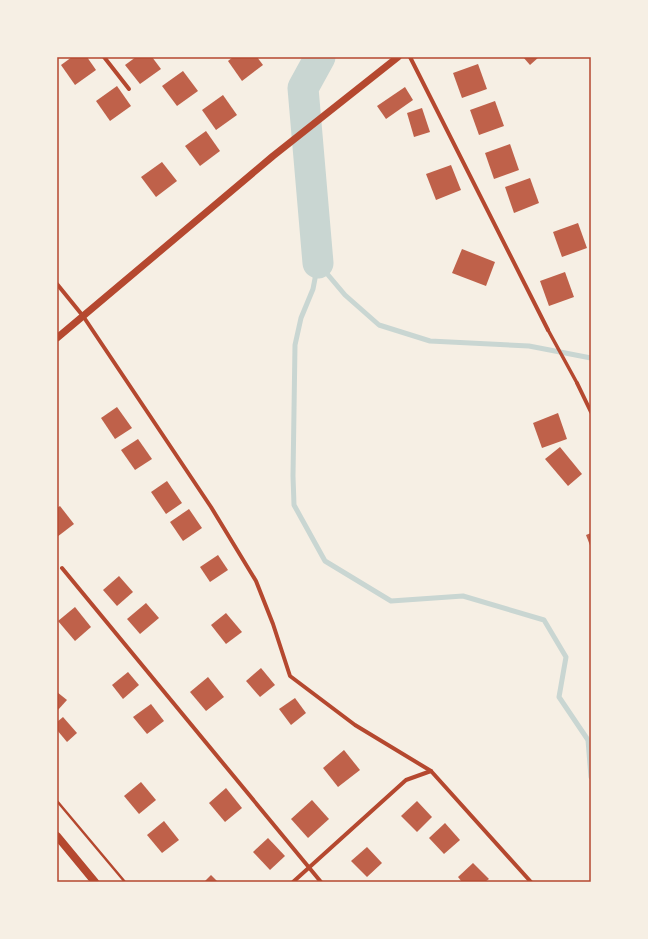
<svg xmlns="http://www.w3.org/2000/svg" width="648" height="939" font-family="Mulish,sans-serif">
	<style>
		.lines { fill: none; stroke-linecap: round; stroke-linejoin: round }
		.stream { stroke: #c9d6d2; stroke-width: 5 }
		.river { stroke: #c9d6d2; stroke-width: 31 }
		.building { fill: #bf614a }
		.path { stroke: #b5482f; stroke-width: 2.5 }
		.pedestrian { stroke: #b5482f; stroke-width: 3.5 }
		.minor { stroke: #b5482f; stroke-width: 4 }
		.tertiary { stroke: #b5482f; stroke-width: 7 }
		.secondary { stroke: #b5482f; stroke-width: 8 }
		.neatline { fill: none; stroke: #b5482f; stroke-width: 1.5 }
	</style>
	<rect width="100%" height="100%" fill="#f6efe4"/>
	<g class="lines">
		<!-- stream -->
		<g class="stream">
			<path d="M318,263l-5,26 -12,29 -6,27 -2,131 1,29 31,56 66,40 72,-5 81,24 22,37 -7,40 29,43 3,37"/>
			<path d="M318,263l27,32 34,30 51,16 99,5 62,12"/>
		</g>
		<!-- river -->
		<path class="river" d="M318,263l-15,-175 17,-31"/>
	</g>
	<!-- building -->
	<g class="building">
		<path d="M72,57h15l9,13 -21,15 -14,-20z"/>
		<path d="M136,57h16l9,12 -21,15 -15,-19z"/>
		<path d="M233,57h24l6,8 -21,16 -14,-20z"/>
		<path d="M523,57h16l-9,8z"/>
		<path d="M478,64l9,25 -25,9 -9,-25z"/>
		<path d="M183,71l15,20 -21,15 -15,-20z"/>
		<path d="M117,86l14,20 -21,15 -14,-20z"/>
		<path d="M405,87l8,13 -27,19 -9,-13z"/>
		<path d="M223,95l14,20 -21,15 -14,-20z"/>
		<path d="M495,101l9,25 -25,9 -9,-25z"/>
		<path d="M422,108l8,24 -16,5 -7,-24z"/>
		<path d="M206,131l14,20 -20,15 -15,-20z"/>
		<path d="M510,144l9,26 -25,9 -9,-26z"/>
		<path d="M162,162l15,19 -21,16 -15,-20z"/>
		<path d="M451,165l10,25 -25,10 -10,-26z"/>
		<path d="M530,178l9,25 -25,10 -9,-26z"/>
		<path d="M578,223l9,25 -25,9 -9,-25z"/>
		<path d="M462,249l33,13 -9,24 -34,-13z"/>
		<path d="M565,272l9,25 -25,9 -9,-25z"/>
		<path d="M117,407l15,21 -17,11 -14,-21z"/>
		<path d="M558,413l9,26 -25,9 -9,-25z"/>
		<path d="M138,439l14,20 -17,11 -14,-20z"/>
		<path d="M560,447l22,27 -14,12 -23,-27z"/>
		<path d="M167,481l15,22 -16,11 -15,-22z"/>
		<path d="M60,506l14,18 -17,13v-29z"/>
		<path d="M189,509l13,19 -19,13 -13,-19z"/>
		<path d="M591,533v15l-5,-13z"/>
		<path d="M218,555l10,15 -18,12 -10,-15z"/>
		<path d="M119,576l14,16 -16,14 -14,-16z"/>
		<path d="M146,603l13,15 -19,16 -13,-15z"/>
		<path d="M75,607l16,20 -16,14 -17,-20z"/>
		<path d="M226,613l16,19 -16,12 -15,-19z"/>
		<path d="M261,668l14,17 -15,12 -14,-16z"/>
		<path d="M128,672l11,13 -16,14 -11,-14z"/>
		<path d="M208,677l16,20 -18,14 -16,-19z"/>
		<path d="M57,692l10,8 -10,11z"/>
		<path d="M295,698l11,15 -15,12 -12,-16z"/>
		<path d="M151,704l13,17 -17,13 -14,-17z"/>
		<path d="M63,717l14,16 -10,9 -10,-12v-8z"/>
		<path d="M344,750l16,20 -22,17 -15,-19z"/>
		<path d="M141,782l15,18 -17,14 -15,-18z"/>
		<path d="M226,788l16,20 -17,14 -16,-19z"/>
		<path d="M312,800l17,19 -21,19 -17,-19z"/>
		<path d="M417,801l15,16 -15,15 -16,-16z"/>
		<path d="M164,821l15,19 -17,13 -15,-18z"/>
		<path d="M445,823l15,17 -16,14 -15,-16z"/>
		<path d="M268,838l17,18 -15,14 -17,-18z"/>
		<path d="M367,847l15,16 -15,14 -16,-16z"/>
		<path d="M473,863l16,16 -4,3h-23l-4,-5z"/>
		<path d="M211,875l7,7h-14z"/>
	</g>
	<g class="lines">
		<!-- path -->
		<path class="path" d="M57,801l68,81"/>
		<!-- pedestrian -->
		<path class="pedestrian" d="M548,330l29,53"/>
		<!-- minor -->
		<g class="minor">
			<path d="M104,57l25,32"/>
			<path d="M410,57l138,273"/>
			<path d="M57,284l26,32 128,191 45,74 17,43 17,52 65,49 76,46 100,111"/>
			<path d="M577,383l14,29"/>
			<path d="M62,568l259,314"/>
			<path d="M293,882l113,-102 25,-9"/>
		</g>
		<!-- tertiary -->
		<path class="tertiary" d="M57,338l216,-182 125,-99"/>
		<!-- secondary -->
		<path class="secondary" d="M57,836l38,46"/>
	</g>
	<!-- border -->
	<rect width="648" height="939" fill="none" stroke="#f6efe4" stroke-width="116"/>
	<rect x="58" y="58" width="532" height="823" class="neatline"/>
</svg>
